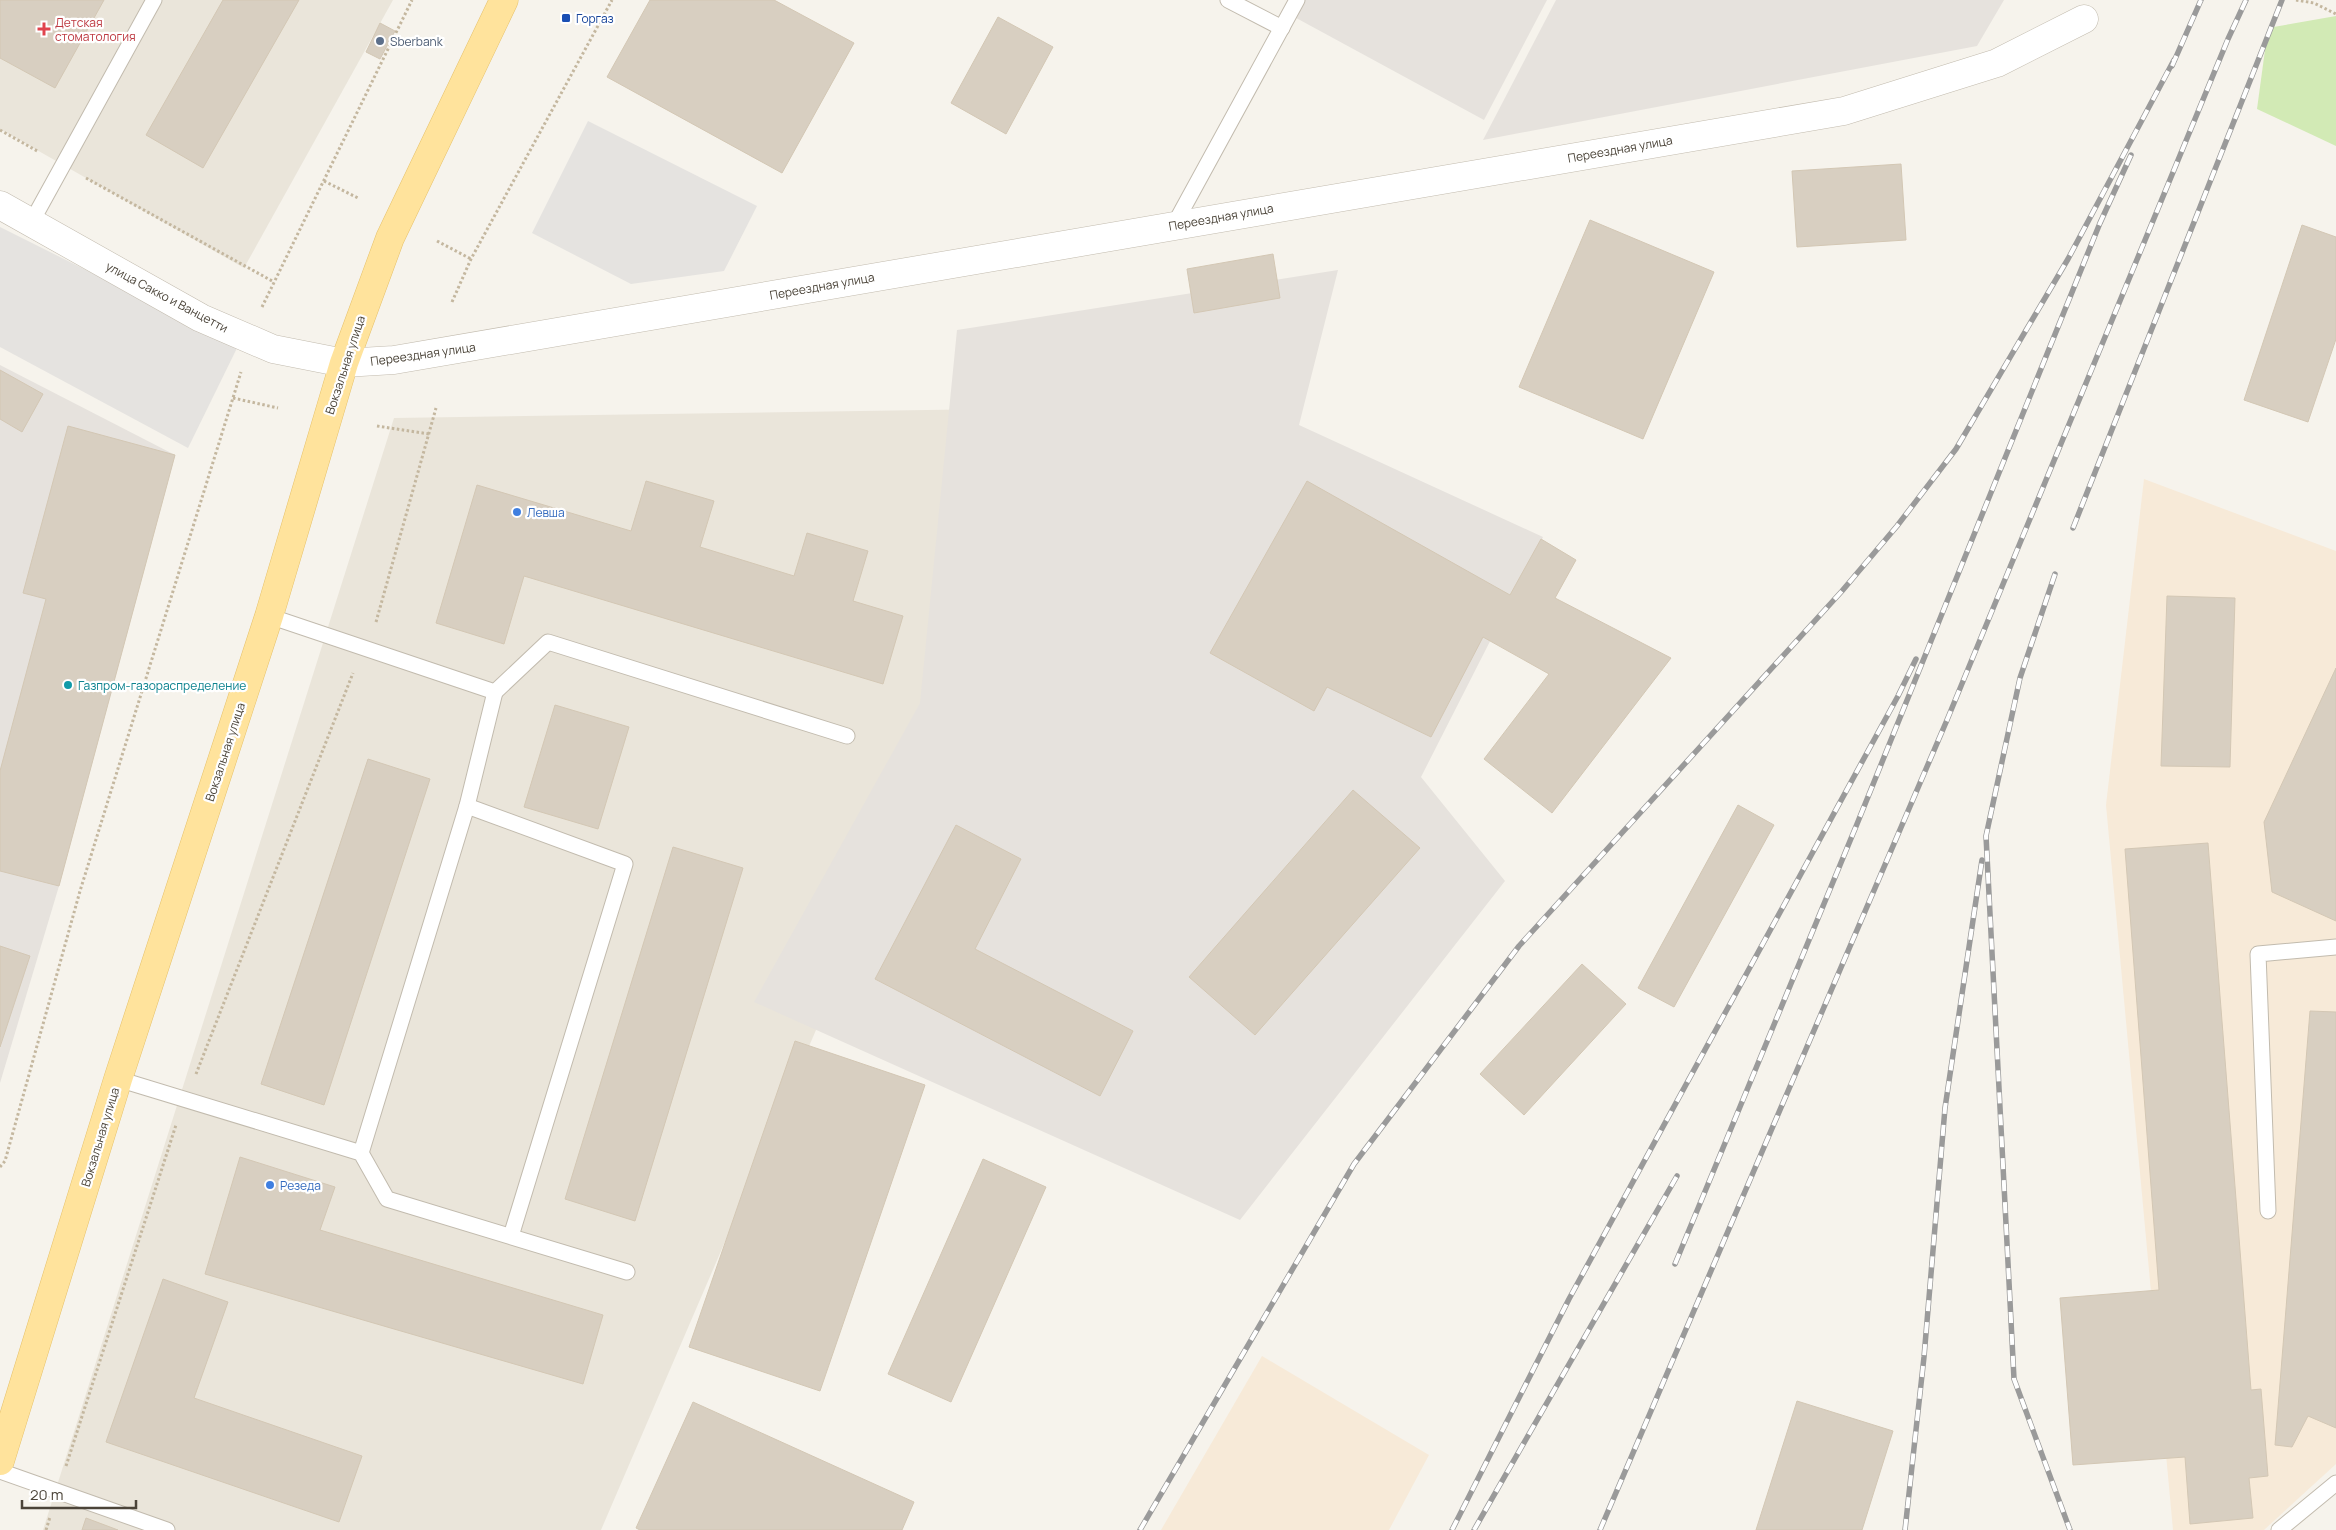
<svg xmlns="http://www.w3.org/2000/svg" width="2336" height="1530" font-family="Manrope,sans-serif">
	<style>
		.residential { fill: #eae5da }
		.commercial { fill: #f7ead8 }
		.industrial { fill: #e6e2dd }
		.green { fill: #d2eab5 }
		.parking { fill: #e5e3e0 }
		.building { fill: #d8cfc1; stroke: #d3c7b4 }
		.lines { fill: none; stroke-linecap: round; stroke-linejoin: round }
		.service-casing { stroke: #c2bbae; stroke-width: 17 }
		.minor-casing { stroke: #c2bbae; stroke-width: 29 }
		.primary-casing { stroke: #e6c16a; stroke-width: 29 }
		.path { stroke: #c4b79f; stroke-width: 3; stroke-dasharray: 2.5 2.5; stroke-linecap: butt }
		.service { stroke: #fff; stroke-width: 15 }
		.minor { stroke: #fff; stroke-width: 28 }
		.primary { stroke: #ffe39c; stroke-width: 28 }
		.rail-casing { stroke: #9a9a9a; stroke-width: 5.5 }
		.rail { stroke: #fff; stroke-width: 4; stroke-dasharray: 11; stroke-linecap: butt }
		.transit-dot { fill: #1a4fb4; stroke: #fff; stroke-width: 2 }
		.health-dot { fill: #e0444e; stroke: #fff; stroke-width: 2 }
		.service-dot { fill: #5c6f8a; stroke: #fff; stroke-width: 2 }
		.shop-dot { fill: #3f7fe0; stroke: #fff; stroke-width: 2 }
		.culture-dot { fill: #0f9aa8; stroke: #fff; stroke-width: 2 }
		.labels { text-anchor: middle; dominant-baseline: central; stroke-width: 4.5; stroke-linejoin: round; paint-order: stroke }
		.transit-label { font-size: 12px; fill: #164399; stroke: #fff; text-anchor: start }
		.health-label { font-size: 12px; fill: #be3a42; stroke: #fff; text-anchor: start }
		.service-label { font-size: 12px; fill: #4e5e75; stroke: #fff; text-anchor: start }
		.street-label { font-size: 12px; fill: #4b4439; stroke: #fff }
		.shop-label { font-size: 12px; fill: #366cbe; stroke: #fff; text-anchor: start }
		.culture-label { font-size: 12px; fill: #0d838f; stroke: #fff; text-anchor: start }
	</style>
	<rect width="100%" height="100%" fill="#f6f3ec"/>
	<!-- residential -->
	<g class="residential">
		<path d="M0,0h393l-149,268 -244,-139z"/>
		<path d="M993,409l-17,332 -160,289 -215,500h-558l351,-1112z"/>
	</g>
	<!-- commercial -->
	<g class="commercial">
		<path d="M2144,479l192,72v913l-72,66h-91l-67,-725z"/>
		<path d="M1262,1356l167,99 -40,75h-228z"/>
	</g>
	<!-- industrial -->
	<g class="industrial">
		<path d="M1294,0h253l-63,120 -197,-107z"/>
		<path d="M1556,0h448l-27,46 -494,94z"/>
		<path d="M1338,270l-39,155 244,112 -122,240 84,104 -265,339 -486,-218 166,-299 37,-373z"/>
		<path d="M0,365l175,90 -116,431 -59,197z"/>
	</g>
	<!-- green -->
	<path class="green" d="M2336,16v130l-79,-37 11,-81z"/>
	<!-- parking -->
	<g class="parking">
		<path d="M588,121l169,85 -33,65 -93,13 -99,-51z"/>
		<path d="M0,227l238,119 -50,102 -188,-101z"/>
	</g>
	<!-- building -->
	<g class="building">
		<path d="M0,0h104l-49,88 -55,-30z"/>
		<path d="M223,0h76l-96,168 -57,-33z"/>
		<path d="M650,0h124l80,43 -72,130 -175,-96z"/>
		<path d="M998,17l55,30 -47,87 -55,-31z"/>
		<path d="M380,23l15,8 -15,28 -14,-7z"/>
		<path d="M1901,164l5,76 -109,7 -5,-76z"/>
		<path d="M1590,220l124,52 -71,167 -124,-52z"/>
		<path d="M2302,225l34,12v102l-28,83 -64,-22z"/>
		<path d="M1273,254l7,44 -86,15 -7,-44z"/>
		<path d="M0,370l43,24 -21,38 -22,-13z"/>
		<path d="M68,426l107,29 -116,431 -59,-15v-100l46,-172 -23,-6z"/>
		<path d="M646,481l68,20 -14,46 94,29 13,-43 61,18 -15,50 50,15 -20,68 -359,-108 -20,68 -68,-21 41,-138 154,46z"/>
		<path d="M1307,481l203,114 31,-56 35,21 -21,38 116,60 -119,155 -68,-54 65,-85 -66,-37 -52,100 -104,-50 -13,24 -104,-58z"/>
		<path d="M2167,596l68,2 -5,169 -69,-1z"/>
		<path d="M2336,668v253l-64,-29 -8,-70z"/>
		<path d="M555,705l74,22 -31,102 -74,-22z"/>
		<path d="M368,759l62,20 -106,326 -63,-21z"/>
		<path d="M1353,790l67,58 -165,187 -66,-58z"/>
		<path d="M1738,805l36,20 -100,182 -36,-19z"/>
		<path d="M956,825l65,34 -46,90 158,82 -33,65 -225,-117z"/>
		<path d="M2208,843l43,547 10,-1 7,87 -19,2 4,40 -63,6 -5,-67 -112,8 -13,-167 99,-8 -34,-441z"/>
		<path d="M673,847l70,21 -108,353 -70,-22z"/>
		<path d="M0,946l30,10 -30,91z"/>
		<path d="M1582,964l44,40 -102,111 -44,-41z"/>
		<path d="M2310,1011l26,1v416l-28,-12 -16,31 -17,-2z"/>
		<path d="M795,1041l130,44 -105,306 -131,-44z"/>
		<path d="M240,1157l95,30 -15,43 283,85 -20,69 -378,-110z"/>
		<path d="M983,1159l63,28 -95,215 -63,-28z"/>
		<path d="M163,1279l65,23 -34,96 168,58 -23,66 -233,-80z"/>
		<path d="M1797,1401l96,30 -31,99h-106z"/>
		<path d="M693,1402l221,100 -12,28h-262l-4,-2z"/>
		<path d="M86,1518l32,12h-36z"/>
	</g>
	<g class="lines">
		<defs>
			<g id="service">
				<path d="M1228,0l54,28"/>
				<path d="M31,223l123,-223"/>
				<path d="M1174,225l123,-225"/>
				<path d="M269,616l226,76 53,-50 299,94"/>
				<path d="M467,806l28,-114"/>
				<path d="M118,1079l243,74 26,46 240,73"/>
				<path d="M361,1153l106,-347 158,58 -114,372"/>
				<path d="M2268,1211l-10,-257 78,-7"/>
				<path d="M0,1471l167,59"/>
				<path d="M2279,1530l57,-47"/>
			</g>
			<path id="minor" d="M0,205l201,113 72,31 71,14 50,-3 1450,-249 153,-48 87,-44"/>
			<path id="primary" d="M0,1461l118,-382 151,-463 75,-253 46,-125 114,-238"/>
		</defs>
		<!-- service casing -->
		<use href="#service" class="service-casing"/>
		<!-- minor casing -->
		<use href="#minor" class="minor-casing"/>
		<!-- primary casing -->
		<use href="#primary" class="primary-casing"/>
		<!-- path -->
		<g class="path">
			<path d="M2296,0l18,3 22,11"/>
			<path d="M0,130l39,22"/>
			<path d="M86,178l188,104"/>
			<path d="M324,181l34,17"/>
			<path d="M437,241l34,18"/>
			<path d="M452,302l19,-43 141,-259"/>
			<path d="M262,307l150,-307"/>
			<path d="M233,398l45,10"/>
			<path d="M377,426l52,8"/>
			<path d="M376,622l60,-214"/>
			<path d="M196,1074l157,-401"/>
			<path d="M0,1167l5,-6 75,-270 161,-519"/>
			<path d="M66,1466l110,-341"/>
			<path d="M46,1530l4,-13"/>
		</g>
		<!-- service -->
		<use href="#service" class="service"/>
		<!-- minor -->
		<use href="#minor" class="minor"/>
		<!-- primary -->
		<use href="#primary" class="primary"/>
		<defs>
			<g id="rail">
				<path d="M2172,66l29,-66"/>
				<path d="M2073,528l209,-528"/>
				<path d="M2055,574l-35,104 -34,158 28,543 56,151"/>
				<path d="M1675,1264l182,-440 243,-601 31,-68"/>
				<path d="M1140,1530l214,-366 165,-218 323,-355 55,-65 59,-77 112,-190 106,-199"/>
				<path d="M1452,1530l117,-231 329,-603 18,-37"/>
				<path d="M1474,1530l203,-354"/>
				<path d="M1600,1530l347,-810 281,-681 18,-39"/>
				<path d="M1905,1530l19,-173 21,-249 37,-248"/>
			</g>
		</defs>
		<!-- rail casing -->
		<use href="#rail" class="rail-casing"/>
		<!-- rail -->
		<use href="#rail" class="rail"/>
	</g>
	<!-- markers -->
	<rect class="transit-dot" x="561" y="13" width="10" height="10" rx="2.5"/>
	<path class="health-dot" d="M41.5 21.5h5v5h5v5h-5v5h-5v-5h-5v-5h5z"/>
	<circle class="service-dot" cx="380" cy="41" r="5"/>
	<g class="shop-dot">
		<circle cx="517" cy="512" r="5"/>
		<circle cx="270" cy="1185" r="5"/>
	</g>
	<circle class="culture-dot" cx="68" cy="685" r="5"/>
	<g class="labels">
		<!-- transit labels -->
		<g class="transit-label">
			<text x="576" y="18">Горгаз</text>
		</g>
		<!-- health labels -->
		<g class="health-label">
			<text x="55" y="22">Детская<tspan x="55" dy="14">стоматология</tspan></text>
		</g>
		<!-- service labels -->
		<g class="service-label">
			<text x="390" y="41">Sberbank</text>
		</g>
		<!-- street labels -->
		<g class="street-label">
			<text transform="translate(1620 149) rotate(-10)">Переездная улица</text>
			<text transform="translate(1221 217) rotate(-10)">Переездная улица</text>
			<text transform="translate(822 286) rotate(-10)">Переездная улица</text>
			<text transform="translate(167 297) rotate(28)">улица Сакко и Ванцетти</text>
			<text transform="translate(423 354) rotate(-8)">Переездная улица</text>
			<text transform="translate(345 365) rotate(-72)">Вокзальная улица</text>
			<text transform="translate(225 752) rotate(-72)">Вокзальная улица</text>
			<text transform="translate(100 1137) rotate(-73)">Вокзальная улица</text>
		</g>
		<!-- shop labels -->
		<g class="shop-label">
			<text x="527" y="512">Левша</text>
			<text x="280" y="1185">Резеда</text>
		</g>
		<!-- culture labels -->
		<g class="culture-label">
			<text x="78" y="685">Газпром-газораспределение</text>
		</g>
	</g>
	<!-- scale -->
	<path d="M22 1500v8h114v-8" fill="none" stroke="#4b4439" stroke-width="2.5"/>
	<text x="30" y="1500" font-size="15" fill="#4b4439" stroke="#ffffff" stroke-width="4" paint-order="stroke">20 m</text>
</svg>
